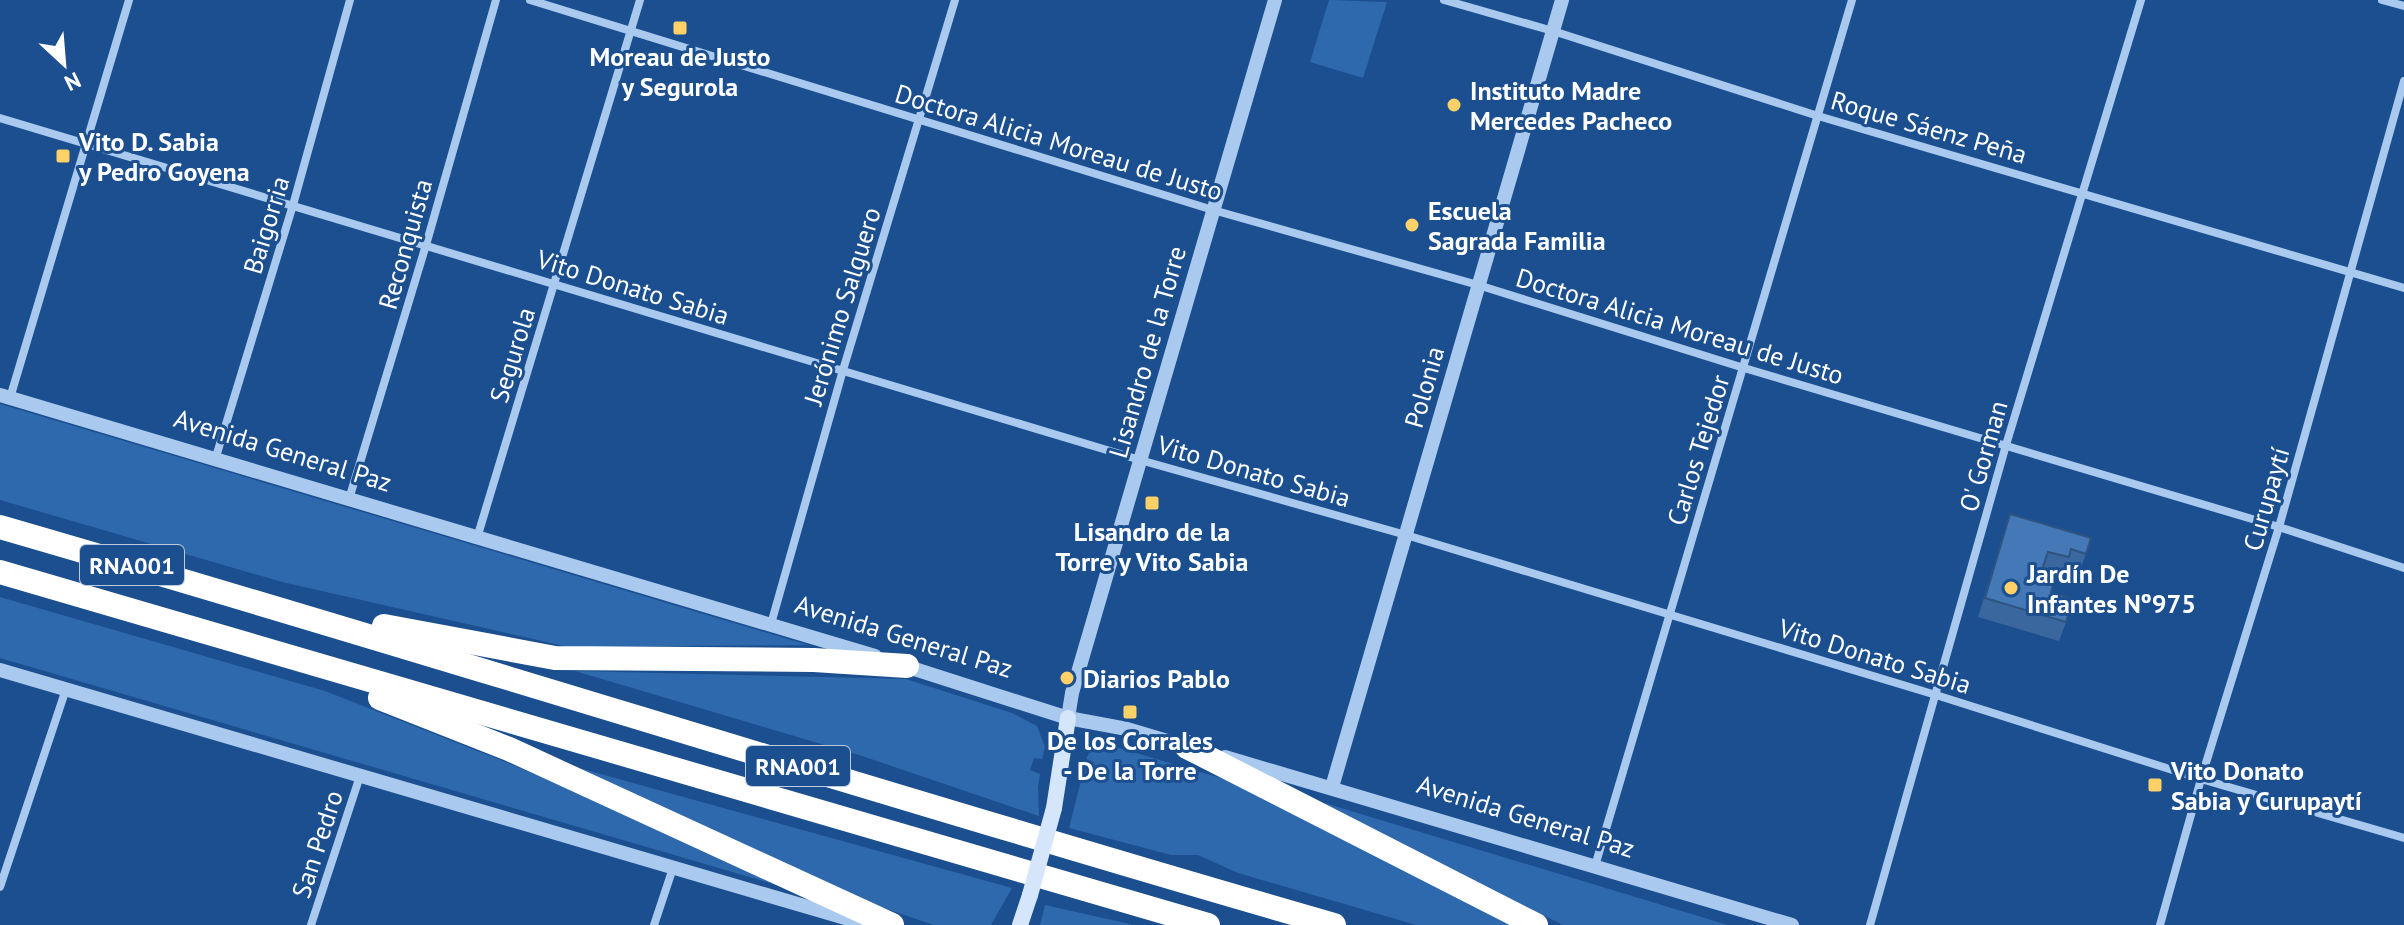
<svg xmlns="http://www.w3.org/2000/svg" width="2404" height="925" font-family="'PT Sans',sans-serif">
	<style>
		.green { fill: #2e69ad }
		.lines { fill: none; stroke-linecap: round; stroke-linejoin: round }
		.minor { stroke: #a9c9ee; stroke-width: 8 }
		.tertiary { stroke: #a9c9ee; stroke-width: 14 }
		.secondary { stroke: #d6e6fa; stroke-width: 16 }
		.motorway { stroke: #fff; stroke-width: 24 }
		.secondary-bridge { stroke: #d6e6fa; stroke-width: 16 }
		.wall { fill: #3a679d }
		.building { fill: #4478b7; stroke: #305480; stroke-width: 2 }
		.poi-dot { fill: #ffd166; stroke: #1b4f8f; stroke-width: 3 }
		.labels { text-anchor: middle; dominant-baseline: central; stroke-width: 6; stroke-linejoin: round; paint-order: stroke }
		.shield { fill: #1b4f8f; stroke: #bbcadd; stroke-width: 2 }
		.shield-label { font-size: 24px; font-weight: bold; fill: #fff }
		.poi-label { font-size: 26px; font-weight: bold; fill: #fff; stroke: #1b4f8f; text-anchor: start }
		.street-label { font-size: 26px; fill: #fff; stroke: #1b4f8f }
	</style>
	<rect width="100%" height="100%" fill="#1b4f8f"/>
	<!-- green -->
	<g class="green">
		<path d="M1329,0l58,2 -24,76 -53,-16z"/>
		<path d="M0,404l808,241 -240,2 -286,-65 -282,-82z"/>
		<path d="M0,597l325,94 188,74 305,132 -818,-239z"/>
		<path d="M575,671l331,8 106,34 25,13 8,21 -3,12 -8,-1 -4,12 10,4 -2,13 1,29 -177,-60z"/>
		<path d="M1109,745l129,38 272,142h-94l-178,-52 -40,-18h-27l-102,-27 18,-71 5,-10z"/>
		<path d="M579,768l433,120 -21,37h-57l-74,-25z"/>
		<path d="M1318,801l410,124h-165z"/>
		<path d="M1045,905l85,19 2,1h-92z"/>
	</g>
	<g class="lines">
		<!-- minor -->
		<g class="minor">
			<path d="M530,0l683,210 265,75 266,83 535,159 125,41"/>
			<path d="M1444,0l109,31 265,85 586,172"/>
			<path d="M2382,0l22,6"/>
			<path d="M0,118l1140,342 266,75 530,160 265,84 203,59"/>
			<path d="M10,398l119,-398"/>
			<path d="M215,460l78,-255 57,-205"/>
			<path d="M349,499l77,-254 70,-245"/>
			<path d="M477,538l163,-538"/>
			<path d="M771,624l72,-254 112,-370"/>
			<path d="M1595,866l257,-866"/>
			<path d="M0,887l66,-198"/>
			<path d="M311,925l49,-149"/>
			<path d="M654,925l19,-57"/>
			<path d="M1870,925l136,-480 135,-445"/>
			<path d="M2160,925l41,-146 78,-252 125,-446"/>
		</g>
		<!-- tertiary -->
		<g class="tertiary">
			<path d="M0,395l875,261"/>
			<path d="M902,665l166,53 59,11 67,20"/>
			<path d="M0,670l869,255"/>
			<path d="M1068,718l4,-25 203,-693"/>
			<path d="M1225,757l567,168"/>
			<path d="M1332,787l230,-787"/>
		</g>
		<!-- secondary -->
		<g class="secondary">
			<path d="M1054,808l14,-90"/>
			<path d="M1020,925l10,-30"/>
		</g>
		<!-- motorway -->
		<g class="motorway">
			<path d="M0,527c446,129 888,270 1334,398"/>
			<path d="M0,572l1208,353"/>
			<path d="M384,626l171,32 259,2 93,6"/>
			<path d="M380,698l129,51 383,176"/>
			<path d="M1187,747l349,178"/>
		</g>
		<!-- secondary-bridge -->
		<path class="secondary-bridge" d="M1030,895l24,-87"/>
	</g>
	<!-- wall -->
	<path class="wall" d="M2010,514l76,40 -7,19 -14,-4 -3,8 -21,-6 -3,10 13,11 15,30 -7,19 -81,-24z"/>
	<!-- building -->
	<path class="building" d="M2010,514l81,24 -5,16 -15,-5 -2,8 -21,-5 -10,29 15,4 -2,7 22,7 -7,23 -81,-24z"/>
	<!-- markers -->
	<g class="poi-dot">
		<rect x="672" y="20" width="16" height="16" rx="4"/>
		<circle cx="1454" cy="105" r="8"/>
		<rect x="55" y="148" width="16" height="16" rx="4"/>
		<circle cx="1412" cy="225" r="8"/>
		<rect x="1144" y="495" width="16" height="16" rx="4"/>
		<circle cx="2011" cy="588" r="8"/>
		<circle cx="1067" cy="678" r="8"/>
		<rect x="1122" y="704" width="16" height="16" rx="4"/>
		<rect x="2147" y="777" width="16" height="16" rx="4"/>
	</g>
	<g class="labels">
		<!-- shield labels -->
		<g class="shield">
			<rect x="80" y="545" width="104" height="40" rx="6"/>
			<rect x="746" y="746" width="104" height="40" rx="6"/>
		</g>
		<g class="shield-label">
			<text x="132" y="565">RNA001</text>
			<text x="798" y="766">RNA001</text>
		</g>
		<!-- poi labels -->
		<g class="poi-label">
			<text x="680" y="56" text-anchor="middle">Moreau de Justo<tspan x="680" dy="30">y Segurola</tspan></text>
			<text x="1470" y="90">Instituto Madre<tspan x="1470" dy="30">Mercedes Pacheco</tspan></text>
			<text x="79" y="141">Vito D. Sabia<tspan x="79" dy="30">y Pedro Goyena</tspan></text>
			<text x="1428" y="210">Escuela<tspan x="1428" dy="30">Sagrada Familia</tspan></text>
			<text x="1152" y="531" text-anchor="middle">Lisandro de la<tspan x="1152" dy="30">Torre y Vito Sabia</tspan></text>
			<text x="2027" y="573">Jardín De<tspan x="2027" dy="30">Infantes Nº975</tspan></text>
			<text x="1083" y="678">Diarios Pablo</text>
			<text x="1130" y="740" text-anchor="middle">De los Corrales<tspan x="1130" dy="30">- De la Torre</tspan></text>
			<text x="2171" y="770">Vito Donato<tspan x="2171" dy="30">Sabia y Curupaytí</tspan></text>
		</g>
		<!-- street labels -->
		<g class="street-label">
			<text transform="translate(1929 127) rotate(16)">Roque Sáenz Peña</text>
			<text transform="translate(1059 142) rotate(17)">Doctora Alicia Moreau de Justo</text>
			<text transform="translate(266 225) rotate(-73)">Baigorria</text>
			<text transform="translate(405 244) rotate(-74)">Reconquista</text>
			<text transform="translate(633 287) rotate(17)">Vito Donato Sabia</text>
			<text transform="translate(842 306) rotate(-73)">Jerónimo Salguero</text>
			<text transform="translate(1680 326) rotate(17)">Doctora Alicia Moreau de Justo</text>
			<text transform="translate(1147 352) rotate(-74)">Lisandro de la Torre</text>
			<text transform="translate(512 355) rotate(-73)">Segurola</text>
			<text transform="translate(1424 387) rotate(-74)">Polonia</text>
			<text transform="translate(283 450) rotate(17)">Avenida General Paz</text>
			<text transform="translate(1698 450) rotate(-73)">Carlos Tejedor</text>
			<text transform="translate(1983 456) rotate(-74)">O' Gorman</text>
			<text transform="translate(1254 471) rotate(16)">Vito Donato Sabia</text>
			<text transform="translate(2266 499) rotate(-74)">Curupaytí</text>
			<text transform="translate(904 636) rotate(17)">Avenida General Paz</text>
			<text transform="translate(1875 656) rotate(17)">Vito Donato Sabia</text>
			<text transform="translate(1526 816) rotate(17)">Avenida General Paz</text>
			<text transform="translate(317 844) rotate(-72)">San Pedro</text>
		</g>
	</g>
	<!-- north arrow -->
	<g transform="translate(64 64) rotate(154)" stroke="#1b4f8f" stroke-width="6" paint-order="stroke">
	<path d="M0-6L14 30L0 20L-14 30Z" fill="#ffffff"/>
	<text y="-12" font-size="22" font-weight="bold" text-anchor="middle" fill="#ffffff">N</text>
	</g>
</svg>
